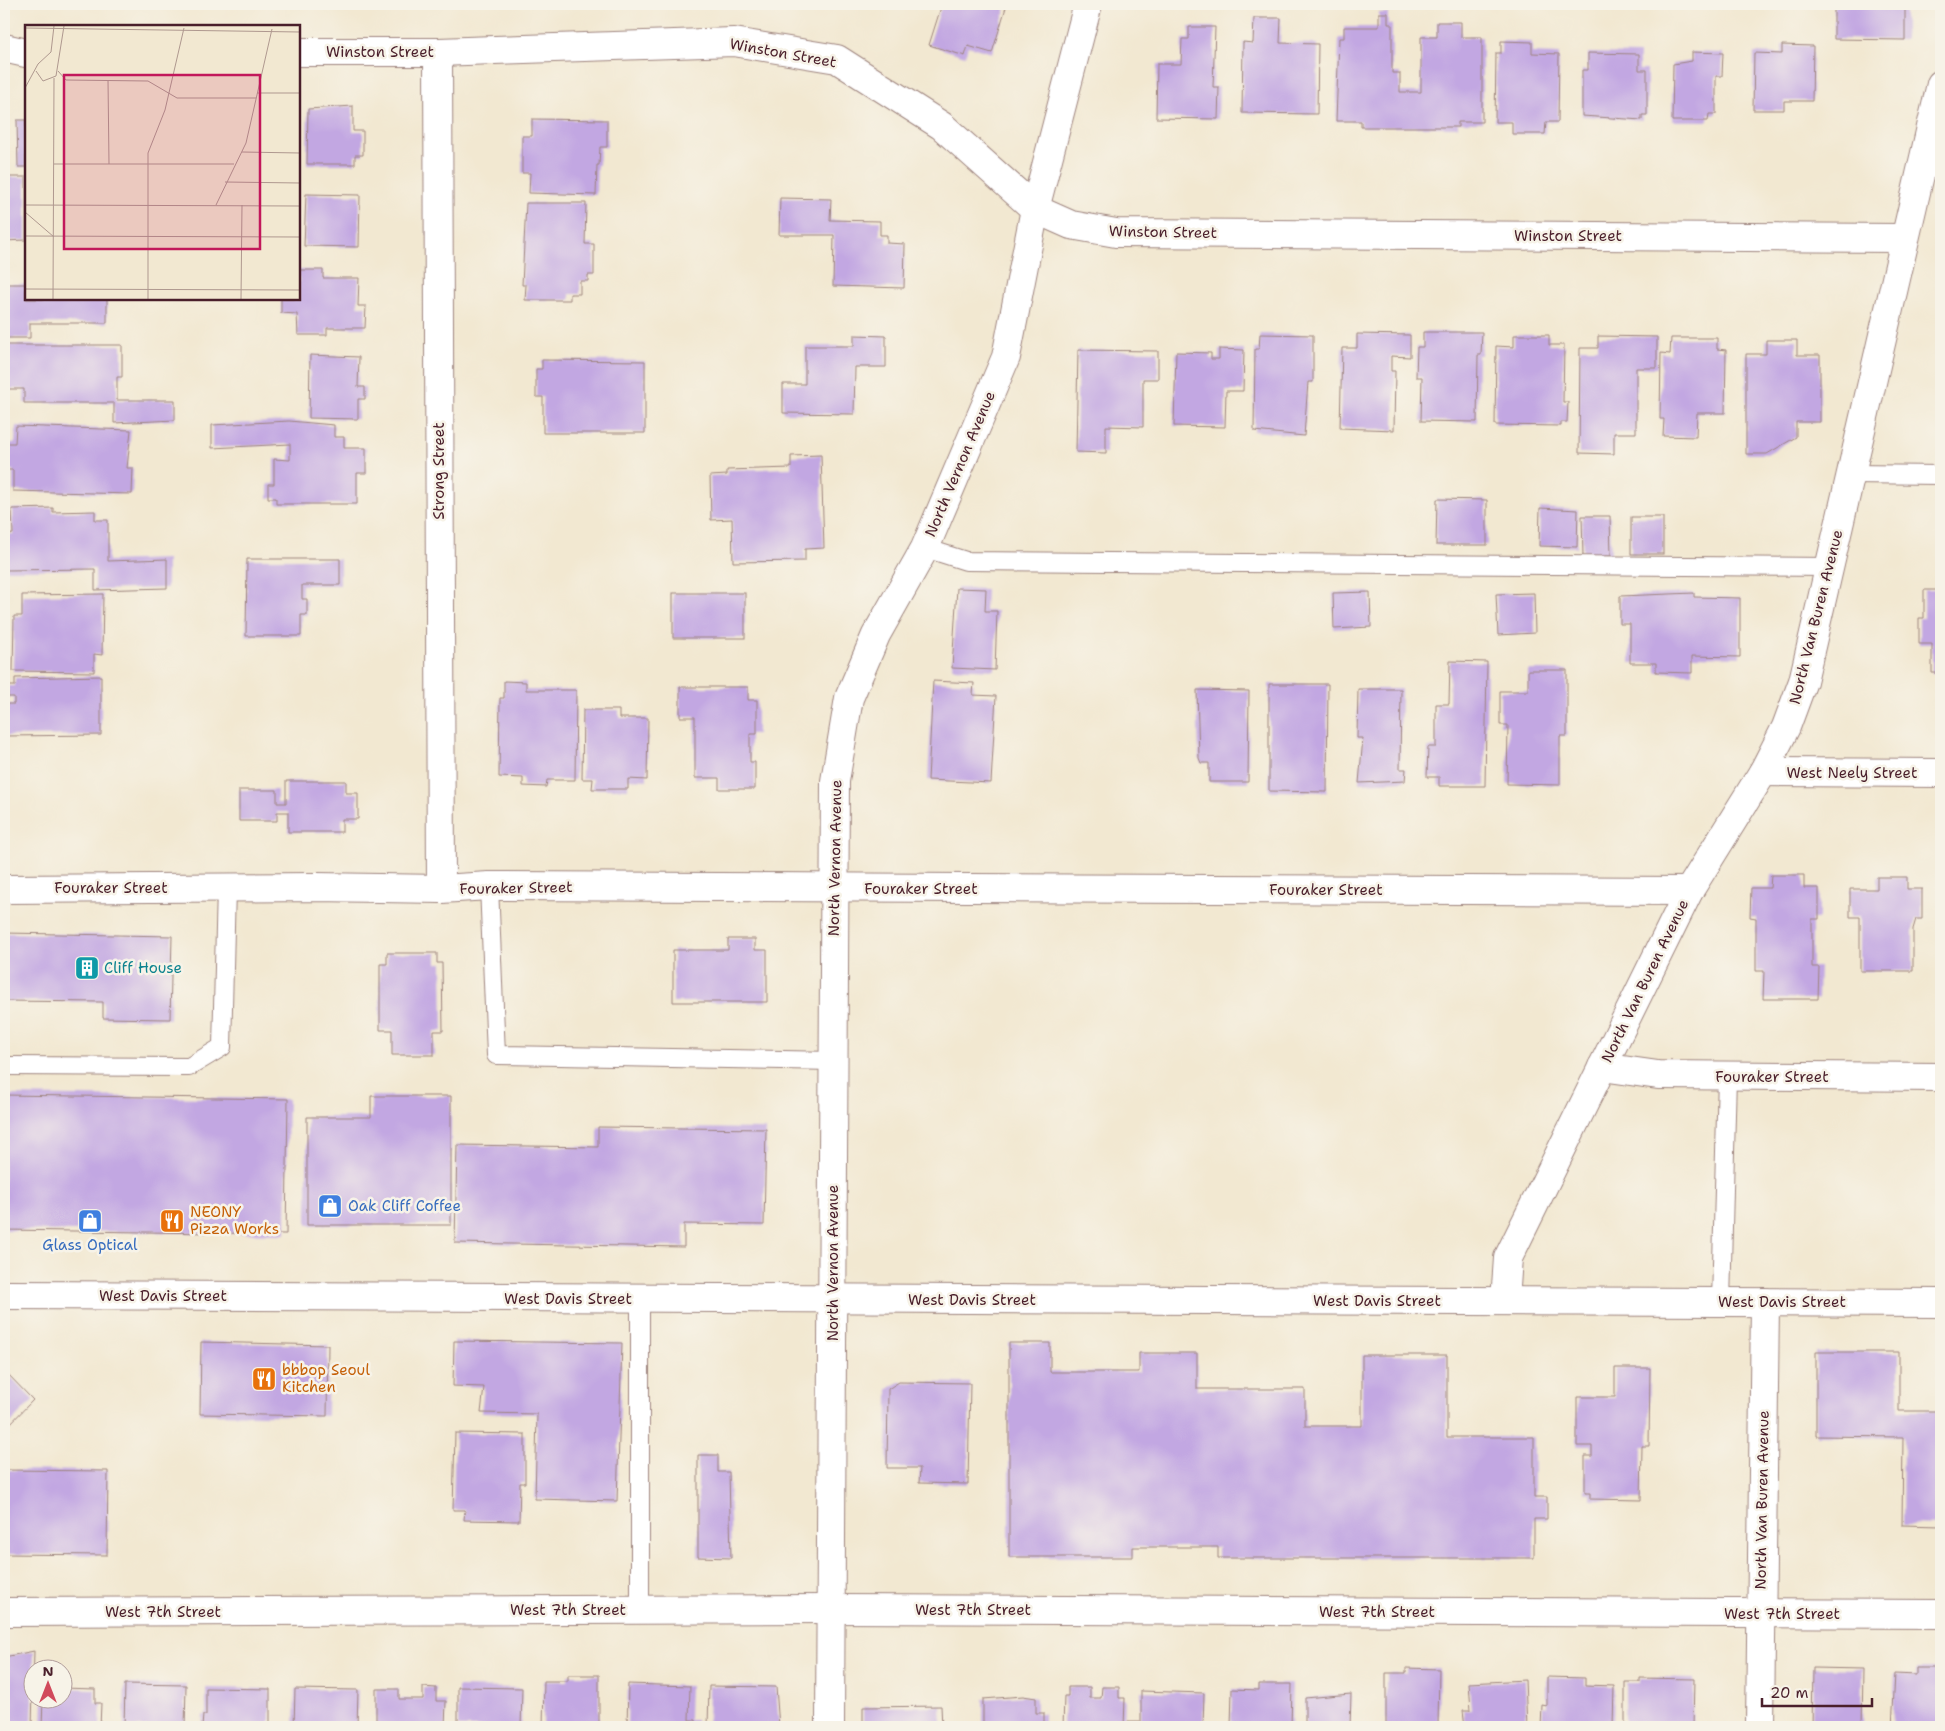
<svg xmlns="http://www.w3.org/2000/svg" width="1945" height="1731" font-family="'Shantell Sans',sans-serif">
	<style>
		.building { fill: #c2a7e2 }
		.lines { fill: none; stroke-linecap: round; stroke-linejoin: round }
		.service-casing { stroke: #9e847e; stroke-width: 20 }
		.minor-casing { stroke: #9e847e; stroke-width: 30 }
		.tertiary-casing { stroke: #9e847e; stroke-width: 30 }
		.secondary-casing { stroke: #9e847e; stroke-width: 30 }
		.service { stroke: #fff; stroke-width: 18 }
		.minor { stroke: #fff; stroke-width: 28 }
		.tertiary { stroke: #fff; stroke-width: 28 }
		.secondary { stroke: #fff; stroke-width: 28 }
		.labels { text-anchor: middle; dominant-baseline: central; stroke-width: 5; stroke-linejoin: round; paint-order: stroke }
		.street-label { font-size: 15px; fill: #4a1f2b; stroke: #f7f3e8 }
		.culture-label { font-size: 15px; fill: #0d838f; stroke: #f7f3e8; text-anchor: start }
		.shop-label { font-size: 15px; fill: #366cbe; stroke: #f7f3e8; text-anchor: start }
		.food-label { font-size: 15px; fill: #c56008; stroke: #f7f3e8; text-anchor: start }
		.inset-road { fill: none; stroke: #af988f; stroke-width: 1 }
		.view { fill: #c2185b; fill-opacity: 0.15; stroke: #c2185b; stroke-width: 2.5 }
		.inset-edge { fill: none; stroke: #4a1f2b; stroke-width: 2.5 }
	</style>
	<rect width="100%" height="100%" fill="#f7f3e8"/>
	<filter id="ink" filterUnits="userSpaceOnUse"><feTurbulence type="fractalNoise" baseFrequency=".02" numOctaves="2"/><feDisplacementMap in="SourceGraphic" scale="10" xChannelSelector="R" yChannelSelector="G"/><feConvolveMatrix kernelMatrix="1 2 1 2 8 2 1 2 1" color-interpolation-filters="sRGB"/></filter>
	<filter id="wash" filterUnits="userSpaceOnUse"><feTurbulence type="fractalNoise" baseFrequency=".0096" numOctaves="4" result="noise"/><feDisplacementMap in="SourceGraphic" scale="20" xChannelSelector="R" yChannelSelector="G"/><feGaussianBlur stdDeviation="1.12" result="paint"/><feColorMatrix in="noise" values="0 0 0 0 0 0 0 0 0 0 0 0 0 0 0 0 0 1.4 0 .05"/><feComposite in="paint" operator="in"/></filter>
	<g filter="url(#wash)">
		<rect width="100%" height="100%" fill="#f2e8d1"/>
		<g id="blocks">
			<!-- building -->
			<g class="building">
				<path d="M942,4h65l-15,49 -24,-7 -3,10 -36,-11z"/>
				<path d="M1834,4h71v36l-71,-1z"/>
				<path d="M1379,13h9v11h4v49h8v19h21v-55h16v-15h24v15h21v85h-24v5h-97v-6h-25l3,-83h5v-11h35z"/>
				<path d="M1254,18h27l-1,25 38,1 -1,70 -75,-1 1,-71 10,1z"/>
				<path d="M1189,27h26l-2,60h6l-1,32 -62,-1 1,-54h24l1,-25h7z"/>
				<path d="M1501,41l31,1v11l27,1 -1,68h-12l-1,12h-33v-12h-17l1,-69h5z"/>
				<path d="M1782,45l31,1 -1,55h-28v9h-31l1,-57 28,1z"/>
				<path d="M1692,52l31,1 -1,23h-6v38h-7l-1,7h-36l1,-57 19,-3z"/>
				<path d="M1588,53l51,1v16h8v45h-5v5l-60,-4v-46h6z"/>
				<path d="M353,106v25h10v24h-8v9h-48l1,-55z"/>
				<path d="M532,119l75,1v27h-7l-1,18h-2l-1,30 -67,-2 1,-20h-8v-37h10z"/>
				<path d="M17,120h9v47h-8z"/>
				<path d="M4,177h22v63l-22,1z"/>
				<path d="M306,194l54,1 -1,52 -55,-1z"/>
				<path d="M780,198l51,1 -1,21 50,1v14h7v8l18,1 -1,44 -71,-2 1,-51h-55z"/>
				<path d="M526,203h60l-1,41h9v31h-6v6h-8v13h-10v6h-45l1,-15h-4z"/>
				<path d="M299,270h24v8h36l-1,28h8l-1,22h-38v7h-29l-1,-21 -16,-1v-14h18z"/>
				<path d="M4,284h22v15h81v24h-77v15h-26z"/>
				<path d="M1423,332h59l-1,23h-3l-1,67 -56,-1 1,-44h-6l1,-30h6z"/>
				<path d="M1260,334l53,1v47h-5l-4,54 -50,-5 1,-82h4z"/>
				<path d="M1357,334l53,1v22l-19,-1v15h4l-1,59 -54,-2 2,-80h15z"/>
				<path d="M854,335l32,1v31h-31l-1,47 -71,-1v-29h22v-38h49z"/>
				<path d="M1514,335h35v10h15l-1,57h5l-1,20h-6v4l-66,-1 1,-79 18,1z"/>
				<path d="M1598,336l59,1v31h-21v65h-22v21l-35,-1 1,-105h18z"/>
				<path d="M1671,338h46v11l9,1 -1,63h-28l-1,24 -33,-1 1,-17h-4l1,-66 9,1z"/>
				<path d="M1766,340h31v15h23v67h-24v15l-29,17h-21v-100h20z"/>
				<path d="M5,345h117v32h-5v23h58v20l-61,3v-20h-90v-14h-19z"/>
				<path d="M1219,349l25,1 -1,41h-17l-1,36 -51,-1 2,-74 35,1v6h8z"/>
				<path d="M1078,350l80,1v28h-15v48l-37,-1v27l-30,-1z"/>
				<path d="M310,355l49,2 -1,30h7v12h-7v20l-49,-1z"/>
				<path d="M542,360l103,1v72h-102v-36h-7v-28h6z"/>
				<path d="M289,421l45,4v12h10v11h22v25h-9v31h-81v-6h-8v-14h6v-25l16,1v-16l-78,4v-23z"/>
				<path d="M16,426l115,4 -4,38h6l-1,26 -119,-3v-21h-9v-27h11z"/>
				<path d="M821,455l3,93 -19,1v12l-72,1 -1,-43 -21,1 -1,-44 17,-1v-5l64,-2v-12z"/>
				<path d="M1437,499l50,1v45h-51z"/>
				<path d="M53,508v4l42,-1v9h13v41l59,-2v29l-72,2v-21l-91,1v-35l9,-1 -1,-25z"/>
				<path d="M1540,508l38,2 -1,37 -38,-1z"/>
				<path d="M1582,516h28l1,40 -28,1z"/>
				<rect x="1631" y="517" width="32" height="37"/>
				<path d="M247,559h93v26h-38v14h5v16h-6v21h-55z"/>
				<path d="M957,588l29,1 -1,22h12l-2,59 -43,-2z"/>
				<path d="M1924,590h17v83h-9v-29h-13v-26h5z"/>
				<path d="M1370,592l1,35 -37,2 -1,-36z"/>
				<rect x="673" y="593" width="72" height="45"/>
				<path d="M1534,593l1,40 -37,2 -2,-41z"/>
				<path d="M1694,593v4l46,1v59l-48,-1v17l-36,-1v-9h-26v-39h-10v-28z"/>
				<path d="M103,594l-1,61 -8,-1v18l-81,-1 1,-55h8v-21z"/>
				<path d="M1450,661l37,1 -2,124h-46v-9h-12l1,-30h8v-43h13z"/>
				<path d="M1528,670h39v66h-7v49l-53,-1 1,-59h-8v-34h28z"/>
				<path d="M101,676v59l-97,1v-32h10v-7h-6v-11h7v-8z"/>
				<path d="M504,681l22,1v8h50l-1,90h-28l-1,7 -23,-1v-8l-24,-1 1,-79h4z"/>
				<path d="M933,681l41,2 -1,12 23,1 -5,87 -63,-3z"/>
				<path d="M1269,684h59l-1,108 -58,-1z"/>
				<path d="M680,687h68v13h9v34h-7v28h5v27h-36v-11h-24v-61h-15z"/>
				<path d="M1358,689h43l-1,80h6l-1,12 -46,2 4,-45h-6z"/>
				<path d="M1197,690l52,1 -1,91h-39v-19h-8l-2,-5z"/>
				<path d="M583,710h36v8h29l-1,62 -19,-1v10h-36l1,-10h-11z"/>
				<path d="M286,781h60v12h12v26h-16v13h-54v-20h-11v9h-38v-31h38v13h9z"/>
				<path d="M1771,875h33v13h15v31h-7v48h7l-1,32h-55l1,-28h-8v-53l-6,-1 1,-29h19z"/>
				<path d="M1877,877h30v12h15v30h-6l-3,10v42h-53v-54h-10v-28h27z"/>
				<path d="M4,933l168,3 -2,83 -67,-1v-16l-99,-1z"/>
				<path d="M728,939h27v11h12v52h-94v-52h55z"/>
				<path d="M387,953h50v10h5l1,68h-9v24h-42v-25h-12v-66h7z"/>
				<path d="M4,1095l284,4 -2,135 -282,-4z"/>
				<path d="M371,1096h80v129h-144v-108h64z"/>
				<path d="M598,1127l168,2 -2,96 -80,-1v23l-229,-4 2,-98 141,2z"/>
				<path d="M454,1341l168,2 -5,158 -82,-2 2,-85 -56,-1 3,-26 -31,-1z"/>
				<path d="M201,1342l127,3 -1,71 -127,-2z"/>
				<path d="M1009,1343h41v29h89v-19h58v36h108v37h57v-71h85v82h87v60h13v22h-13v39h-316v-11h-85v10h-124z"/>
				<path d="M1816,1352h83v59h42v115l-39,-1 1,-88 -87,-1z"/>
				<path d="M1615,1368h35l-1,78h-7l-1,54 -51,-1v-6h-5v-37h7v-10h-15v-49h38z"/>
				<path d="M4,1370l29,30 -27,28 -2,-2z"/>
				<path d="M899,1382l71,1 -2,101 -49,-1 1,-15h-33l1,-79z"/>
				<path d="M455,1433l70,1v49h-5l-1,38 -55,-1 1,-10h-12z"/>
				<path d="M698,1455h20v17h11l2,86 -33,-1z"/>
				<path d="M4,1470l104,1 -1,84 -103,-1z"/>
				<path d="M34,1651l-2,76h-28v-70z"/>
				<path d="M1406,1668l33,1 -1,57 -52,1v-54h20z"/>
				<path d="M1813,1668l50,1 -1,58h-50z"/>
				<path d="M1916,1668h25v59h-49l3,-53 21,1z"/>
				<path d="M568,1675h31v52h-56l1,-46h24z"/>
				<path d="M1547,1677l38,1v7l29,1 -1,41h-72l1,-22 5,1z"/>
				<path d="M1640,1678l54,1 -1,48h-68v-45h15z"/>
				<path d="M1525,1680l2,47h-62l-2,-17h8l-2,-27z"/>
				<path d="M125,1684l61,1 -1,42h-61z"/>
				<path d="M628,1684l62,2 -1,34h7v7h-69z"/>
				<path d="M1259,1684h33l-1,43h-60l1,-38 27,1z"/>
				<path d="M709,1686l67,1 3,40h-71z"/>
				<path d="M423,1687l13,1v13h10l-1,26h-69v-38h23v10h24z"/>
				<path d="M458,1687l64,1 -1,39h-63z"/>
				<path d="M1068,1687h22v11h11l1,-11h17v11h6l-1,29h-61l1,-31h4z"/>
				<path d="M62,1688l33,1v14h6l-1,24h-58l1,-29h19z"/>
				<path d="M206,1688l64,1v38h-68l1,-12h3z"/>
				<path d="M295,1689l63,1 -1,37h-63z"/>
				<path d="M1141,1691l63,2 -1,34h-76v-5h14z"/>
				<path d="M1351,1694l-1,33h-45v-29z"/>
				<path d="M1023,1696l13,2v15h8v14h-61v-28z"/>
				<path d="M941,1706l1,21h-86v-4h7v-16z"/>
			</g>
		</g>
	</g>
	<g filter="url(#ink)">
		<use href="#blocks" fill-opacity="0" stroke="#9e847e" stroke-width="1"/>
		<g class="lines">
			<defs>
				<g id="service">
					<path d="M1850,474l91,1"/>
					<path d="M925,548l41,13 864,6"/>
					<path d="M489,886l7,169 338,6"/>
					<path d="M4,1066l185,1 33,-20 4,-159"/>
					<path d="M640,1299v311"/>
					<path d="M1721,1302l6,-225"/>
				</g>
				<g id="minor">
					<path d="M4,48l22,5"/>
					<path d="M299,52h139l296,-10 103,17 105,67 93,83 36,16 45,8 788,5"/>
					<path d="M438,52l3,837"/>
					<path d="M1763,772l178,1"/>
					<path d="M4,889l313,-2 124,2 48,-3 1200,5"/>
					<path d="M1602,1067l56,8 283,2"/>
					<path d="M1505,1301l3,-43 181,-367 74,-119 23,-45 17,-46 138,-597"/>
					<path d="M830,1727l5,-946 14,-83 27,-63 49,-87 81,-191 29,-148 53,-205"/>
					<path d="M1760,1727l5,-425"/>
				</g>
				<path id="tertiary" d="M4,1612l826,-3 1111,5"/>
				<path id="secondary" d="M4,1295l1937,8"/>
			</defs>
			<!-- service casing -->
			<use href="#service" class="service-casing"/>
			<!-- minor casing -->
			<use href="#minor" class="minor-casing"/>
			<!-- tertiary casing -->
			<use href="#tertiary" class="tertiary-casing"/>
			<!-- secondary casing -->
			<use href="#secondary" class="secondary-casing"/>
			<!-- service -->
			<use href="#service" class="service"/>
			<!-- minor -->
			<use href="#minor" class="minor"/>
			<!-- tertiary -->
			<use href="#tertiary" class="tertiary"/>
			<!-- secondary -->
			<use href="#secondary" class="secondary"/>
		</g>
	</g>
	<!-- icons -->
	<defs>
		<symbol id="building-square" viewBox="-11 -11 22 22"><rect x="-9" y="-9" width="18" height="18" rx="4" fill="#0f9aa8" stroke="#f7f3e8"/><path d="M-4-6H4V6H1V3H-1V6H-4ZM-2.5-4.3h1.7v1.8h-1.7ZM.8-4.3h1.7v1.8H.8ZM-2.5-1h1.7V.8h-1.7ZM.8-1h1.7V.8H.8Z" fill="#fff"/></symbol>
		<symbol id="shop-square" viewBox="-11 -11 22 22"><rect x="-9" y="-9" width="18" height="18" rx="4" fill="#3f7fe0" stroke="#f7f3e8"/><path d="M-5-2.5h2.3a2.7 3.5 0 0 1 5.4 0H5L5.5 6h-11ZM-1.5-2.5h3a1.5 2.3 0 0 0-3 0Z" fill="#fff"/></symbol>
		<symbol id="restaurant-square" viewBox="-11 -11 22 22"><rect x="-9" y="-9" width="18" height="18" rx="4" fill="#e8710a" stroke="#f7f3e8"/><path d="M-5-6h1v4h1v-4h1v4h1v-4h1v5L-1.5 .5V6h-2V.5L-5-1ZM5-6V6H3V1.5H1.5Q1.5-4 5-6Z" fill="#fff"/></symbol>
	</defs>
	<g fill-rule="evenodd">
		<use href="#building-square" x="73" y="954" width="28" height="28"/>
		<use href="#shop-square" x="316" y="1192" width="28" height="28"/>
		<use href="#shop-square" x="76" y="1207" width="28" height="28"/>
		<use href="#restaurant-square" x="158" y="1207" width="28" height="28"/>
		<use href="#restaurant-square" x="250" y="1365" width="28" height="28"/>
	</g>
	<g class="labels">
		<!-- street labels -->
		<g class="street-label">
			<text x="380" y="52">Winston Street</text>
			<text transform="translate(783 53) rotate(10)">Winston Street</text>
			<text transform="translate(1163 232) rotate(1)">Winston Street</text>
			<text x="1568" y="236">Winston Street</text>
			<text transform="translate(960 464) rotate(-67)">North Vernon Avenue</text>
			<text transform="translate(439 471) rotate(-90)">Strong Street</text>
			<text transform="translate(1816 617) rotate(-76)">North Van Buren Avenue</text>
			<text x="1852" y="773">West Neely Street</text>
			<text transform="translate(835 858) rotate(-89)">North Vernon Avenue</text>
			<text x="111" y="888">Fouraker Street</text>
			<text transform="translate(516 888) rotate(-1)">Fouraker Street</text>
			<text x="921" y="889">Fouraker Street</text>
			<text x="1326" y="890">Fouraker Street</text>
			<text transform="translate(1645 981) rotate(-64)">North Van Buren Avenue</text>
			<text x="1772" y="1077">Fouraker Street</text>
			<text transform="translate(833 1263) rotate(-90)">North Vernon Avenue</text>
			<text x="163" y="1296">West Davis Street</text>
			<text x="568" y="1299">West Davis Street</text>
			<text x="972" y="1300">West Davis Street</text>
			<text x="1377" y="1301">West Davis Street</text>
			<text x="1782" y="1302">West Davis Street</text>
			<text transform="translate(1762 1500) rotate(-89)">North Van Buren Avenue</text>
			<text x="568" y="1610">West 7th Street</text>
			<text x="973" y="1610">West 7th Street</text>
			<text x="163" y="1612">West 7th Street</text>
			<text x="1377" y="1612">West 7th Street</text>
			<text x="1782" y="1614">West 7th Street</text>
		</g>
		<!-- culture labels -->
		<g class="culture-label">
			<text x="104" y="968">Cliff House</text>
		</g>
		<!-- shop labels -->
		<g class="shop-label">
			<text x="348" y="1206">Oak Cliff Coffee</text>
			<text x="90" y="1245" text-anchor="middle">Glass Optical</text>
		</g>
		<!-- food labels -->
		<g class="food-label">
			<text x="190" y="1212">NEONY<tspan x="190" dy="17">Pizza Works</tspan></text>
			<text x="282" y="1370">bbbop Seoul<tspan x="282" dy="17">Kitchen</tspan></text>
		</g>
	</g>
	<!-- overview -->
	<g transform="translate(25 25)">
		<rect width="275" height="275" fill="#f2e8d1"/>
		<path class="inset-road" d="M0,3l275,4M11,46l7,10 13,-5 8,-50M33,46l8,9 82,1 29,17h79M83,55l1,84M0,63l13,-24 13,-12 3,-26M232,68h43M217,127l58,1M29,139h180M200,157l75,1M0,180l275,1M191,180l30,-62 26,-114M0,187l29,25M0,211l275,1M0,264l275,1M28,274l1,-221M123,274v-146l17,-43 19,-82M216,274l1,-94"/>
		<path class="view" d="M39,50h196v174h-196z"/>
		<rect width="275" height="275" class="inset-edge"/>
	</g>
	<!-- margin -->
	<rect width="1945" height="1731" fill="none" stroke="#f7f3e8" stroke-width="20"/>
	<!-- north arrow -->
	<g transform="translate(48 1684)"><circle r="24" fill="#f7f3e8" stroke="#b29e9c"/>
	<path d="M0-4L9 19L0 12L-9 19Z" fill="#d1495b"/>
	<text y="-8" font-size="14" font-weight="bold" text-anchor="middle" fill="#4a1f2b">N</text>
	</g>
	<!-- scale -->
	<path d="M1762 1698v8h110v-8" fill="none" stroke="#4a1f2b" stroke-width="2.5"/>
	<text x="1770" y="1698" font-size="15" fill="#4a1f2b" stroke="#f7f3e8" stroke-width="4" paint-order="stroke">20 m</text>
</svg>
